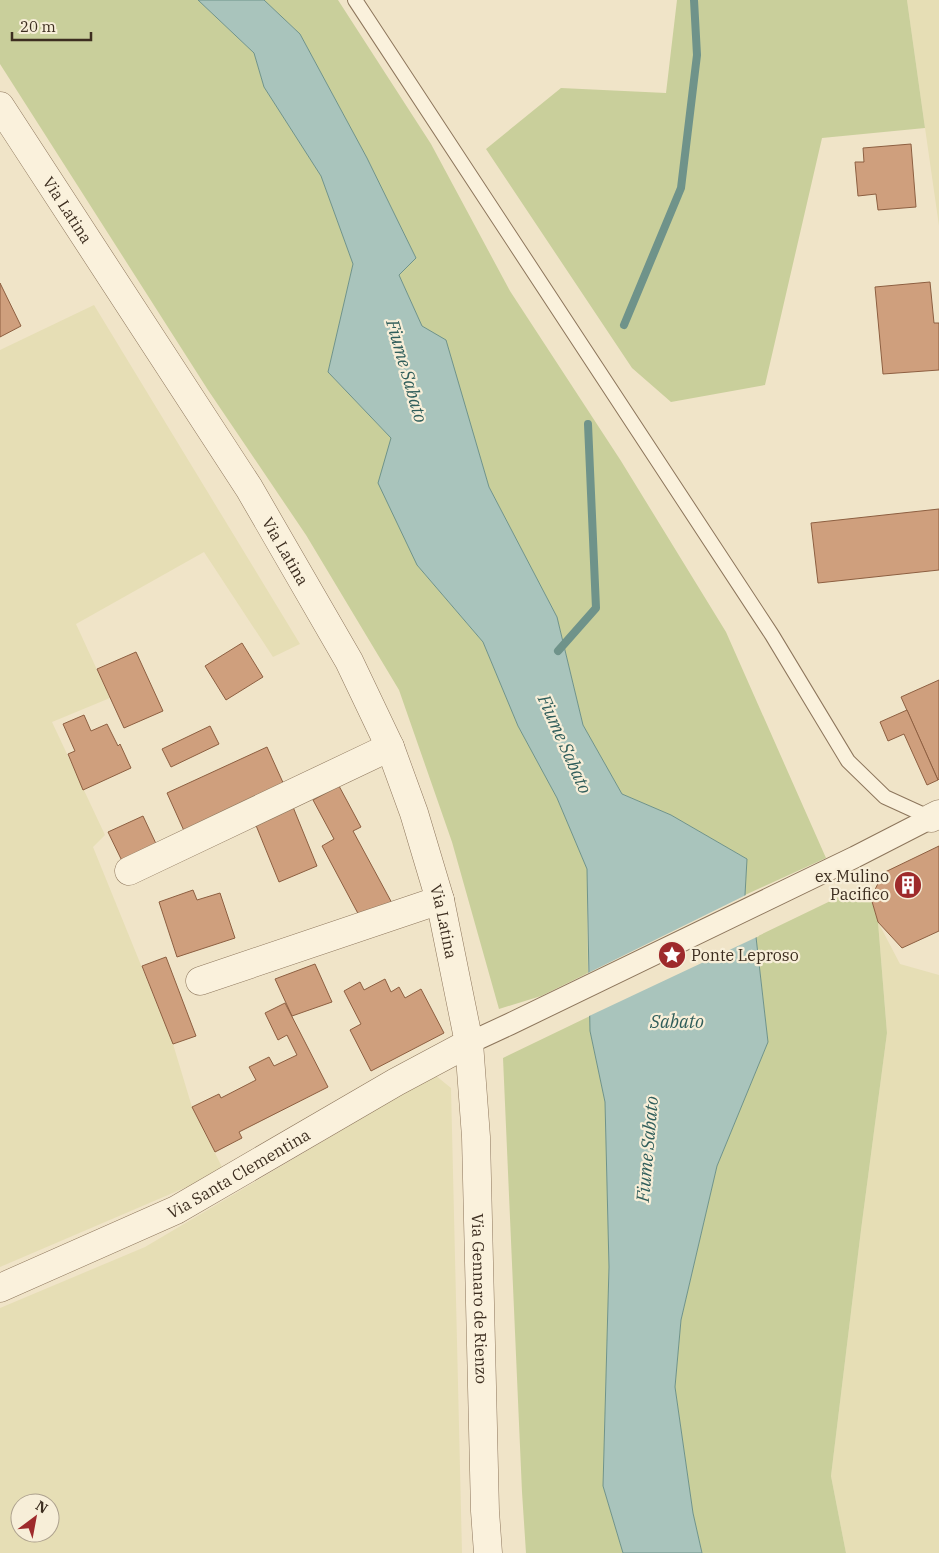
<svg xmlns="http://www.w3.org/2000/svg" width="939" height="1553" font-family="'IBM Plex Serif',serif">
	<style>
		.farmland { fill: #e6deb5; fill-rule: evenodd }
		.green { fill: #c9cf9b }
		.water { fill: #a9c4bc; stroke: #6f938a }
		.pier { fill: #f0e4c8 }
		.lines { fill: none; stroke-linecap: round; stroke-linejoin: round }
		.stream { stroke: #6f938a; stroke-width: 8 }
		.building { fill: #cf9f7d; stroke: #8d5f41 }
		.service-casing { stroke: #8d765c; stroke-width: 16 }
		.pedestrian-casing { stroke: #8d765c; stroke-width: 23 }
		.minor-casing { stroke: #8d765c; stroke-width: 29 }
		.tertiary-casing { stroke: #8d765c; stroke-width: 29 }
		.service { stroke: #faf1dc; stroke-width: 14 }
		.pedestrian { stroke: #faf1dc; stroke-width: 21 }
		.minor { stroke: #faf1dc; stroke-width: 28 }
		.tertiary { stroke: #faf1dc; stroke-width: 28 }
		.labels { text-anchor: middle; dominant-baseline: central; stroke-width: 4.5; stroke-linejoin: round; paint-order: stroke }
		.street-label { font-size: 16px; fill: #3d2e20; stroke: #f7eed8 }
		.poi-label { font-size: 16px; fill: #3d2e20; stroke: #f7eed8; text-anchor: end }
		.water-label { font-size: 18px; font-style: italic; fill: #2f5d5a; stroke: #f7eed8 }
	</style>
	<rect width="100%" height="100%" fill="#f0e4c8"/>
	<!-- farmland -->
	<g class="farmland">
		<path d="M907,0h32v226l-14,-98z"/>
		<path d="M94,305l206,339 -27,13 -69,-105 -128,72 34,74 -58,24 53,113 -12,12 80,197 19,63 32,64 -224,96v-917z"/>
		<path d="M878,922l22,42 39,11v578h-93l-15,-77 30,-246 26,-197z"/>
		<path d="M435,1075l16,13 11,465h-462v-245l145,-61zM20,1503h30v30h-30z"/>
	</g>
	<!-- green -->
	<g class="green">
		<path d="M0,0h198l56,53 10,34 57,89 32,88 -25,108 63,66 26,127 66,77 35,84 39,72 30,71 1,104 -47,23 -42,13 -47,-167 -53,-152 -93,-155 -98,-145 -208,-326z"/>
		<path d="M264,0h74l93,144 79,147 111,170 105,171 100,226 -81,37 2,-36 -76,-44 -49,-21 -39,-69 -26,-108 -68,-130 -43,-146 -24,-15 -23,-51 17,-17 -49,-100 -67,-124z"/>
		<path d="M677,0h230l18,128 -103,10 -57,247 -94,17 -39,-34 -146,-219 75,-61 105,5z"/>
		<path d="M847,893l24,5 7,24 9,111 -26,197 -30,246 15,77h-144l-9,-40 -18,-126 6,-67 36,-154 51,-124 -12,-105z"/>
		<path d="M590,1016v15l15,71 4,165 -6,219 20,67h-97l-4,-61 -19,-434z"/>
	</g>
	<!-- water -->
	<path class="water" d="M198,0h66l36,34 67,124 49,100 -17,17 23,51 24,14 43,147 68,130 26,108 39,69 49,21 76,44 -2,36 11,42 12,105 -51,124 -36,154 -6,67 18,126 9,40h-79l-20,-67 6,-219 -4,-165 -15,-71 -3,-162 -30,-71 -39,-72 -35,-84 -66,-77 -39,-82 13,-45 -63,-66 25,-108 -32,-88 -57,-89 -10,-34z"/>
	<!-- pier -->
	<path class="pier" d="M748,894l11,42 -172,81 -1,-43z"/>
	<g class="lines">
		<!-- stream -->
		<g class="stream">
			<path d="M624,325l57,-137 16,-133 -3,-55"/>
			<path d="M558,651l38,-43 -8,-184"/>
		</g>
	</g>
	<!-- building -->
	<g class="building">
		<path d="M911,144l5,63 -38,3 -2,-16 -18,2 -3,-34h9l-1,-14z"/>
		<path d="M930,282l4,41h5v47l-56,4 -8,-87z"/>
		<path d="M0,283l21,43 -21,11z"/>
		<path d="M939,509v61l-121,13 -7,-60z"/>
		<path d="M242,643l21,34 -37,23 -21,-34z"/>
		<path d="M136,652l27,59 -39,17 -27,-59z"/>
		<path d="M939,680v99l-1,1 -37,-83z"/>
		<path d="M907,710l31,70 -11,5 -23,-51 -16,7 -8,-19z"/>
		<path d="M84,715l7,16 16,-7 11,22 2,-2 11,24 -48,22 -15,-36 7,-3 -12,-27z"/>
		<path d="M210,726l9,18 -48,23 -9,-18z"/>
		<path d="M267,747l18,40 -100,46 -18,-40z"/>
		<path d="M339,786l22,41 -8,4 40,74 -31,16 -40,-75 12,-7 -21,-39z"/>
		<path d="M293,807l24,59 -38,16 -24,-59z"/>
		<path d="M143,816l15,32 -34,17 -16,-33z"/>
		<path d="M939,846v85l-37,17 -24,-26 -7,-24 12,-25z"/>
		<path d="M193,890l4,10 23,-7 15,45 -58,19 -18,-55z"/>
		<path d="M166,957l30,79 -23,8 -31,-78z"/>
		<path d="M315,964l17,38 -40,14 -17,-37z"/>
		<path d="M385,979l6,13 8,-5 6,11 16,-9 23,44 -73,38 -21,-41 11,-6 -17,-33 16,-9 4,8z"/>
		<path d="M285,1003l43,84 -89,45 3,6 -27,14 -23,-45 27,-13 2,4 35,-18 -7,-13 20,-10 5,9 23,-11 -10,-20 -9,5 -13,-27z"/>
	</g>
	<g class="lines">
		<defs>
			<path id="service" d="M355,0l417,635 76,126 37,36 46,21"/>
			<path id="pedestrian" d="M469,1043l41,-19 345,-167 76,-39"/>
			<g id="minor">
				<path d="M931,818l8,-4"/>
				<path d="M129,871l261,-124"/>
				<path d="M200,981l240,-81"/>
				<path id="s1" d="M0,1288l176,-78 220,-128 73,-39"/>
			</g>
			<g id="tertiary">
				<path id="s2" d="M0,106l249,382 100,173 41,86 24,66 26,87 29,143 7,94 9,374 3,42"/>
			</g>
		</defs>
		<!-- service casing -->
		<use href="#service" class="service-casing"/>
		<!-- pedestrian casing -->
		<use href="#pedestrian" class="pedestrian-casing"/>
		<!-- minor casing -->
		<use href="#minor" class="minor-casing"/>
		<!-- tertiary casing -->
		<use href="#tertiary" class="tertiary-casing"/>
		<!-- service -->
		<use href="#service" class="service"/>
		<!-- pedestrian -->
		<use href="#pedestrian" class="pedestrian"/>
		<!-- minor -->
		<use href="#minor" class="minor"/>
		<!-- tertiary -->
		<use href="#tertiary" class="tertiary"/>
	</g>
	<!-- icons -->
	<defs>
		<symbol id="building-disc" viewBox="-11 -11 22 22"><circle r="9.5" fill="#9e2a2b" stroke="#f7eed8"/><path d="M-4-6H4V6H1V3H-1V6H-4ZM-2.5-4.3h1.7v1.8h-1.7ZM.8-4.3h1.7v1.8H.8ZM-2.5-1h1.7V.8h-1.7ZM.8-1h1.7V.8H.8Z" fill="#fff"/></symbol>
		<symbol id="sight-disc" viewBox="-11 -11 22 22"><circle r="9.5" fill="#9e2a2b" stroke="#f7eed8"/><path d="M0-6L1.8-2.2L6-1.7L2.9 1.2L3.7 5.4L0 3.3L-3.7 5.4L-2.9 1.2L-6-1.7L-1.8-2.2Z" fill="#fff"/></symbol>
	</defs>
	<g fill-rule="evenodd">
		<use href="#building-disc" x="892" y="869" width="32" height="32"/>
		<use href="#sight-disc" x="656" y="939" width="32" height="32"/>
	</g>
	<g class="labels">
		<!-- street labels -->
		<g class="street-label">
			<text stroke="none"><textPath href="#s2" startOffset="124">Via Latina</textPath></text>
			<text stroke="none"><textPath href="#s2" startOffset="529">Via Latina</textPath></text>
			<text stroke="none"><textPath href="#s2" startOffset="934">Via Latina</textPath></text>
			<text stroke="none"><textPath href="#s1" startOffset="265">Via Santa Clementina</textPath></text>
			<text stroke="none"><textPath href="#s2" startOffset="1314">Via Gennaro de Rienzo</textPath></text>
		</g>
		<!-- poi labels -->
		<g class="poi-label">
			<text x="889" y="876">ex Mulino<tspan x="889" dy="18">Pacifico</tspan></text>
			<text x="691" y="955" text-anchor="start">Ponte Leproso</text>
		</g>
		<!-- water labels -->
		<g class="water-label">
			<text transform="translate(407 371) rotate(74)">Fiume Sabato</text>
			<text transform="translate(565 744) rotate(66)">Fiume Sabato</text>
			<text x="677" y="1021">Sabato</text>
			<text transform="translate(647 1149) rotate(-85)">Fiume Sabato</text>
		</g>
	</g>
	<!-- north arrow -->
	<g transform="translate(35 1518) rotate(32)"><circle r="24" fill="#f7eed8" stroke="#ada18e"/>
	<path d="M0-4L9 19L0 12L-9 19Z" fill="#9e2a2b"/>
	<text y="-8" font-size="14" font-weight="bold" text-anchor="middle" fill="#3d2e20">N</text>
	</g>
	<!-- scale -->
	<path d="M12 32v8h79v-8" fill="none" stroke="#3d2e20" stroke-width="2.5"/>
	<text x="20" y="32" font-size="15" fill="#3d2e20" stroke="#f7eed8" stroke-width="4" paint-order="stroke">20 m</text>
</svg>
